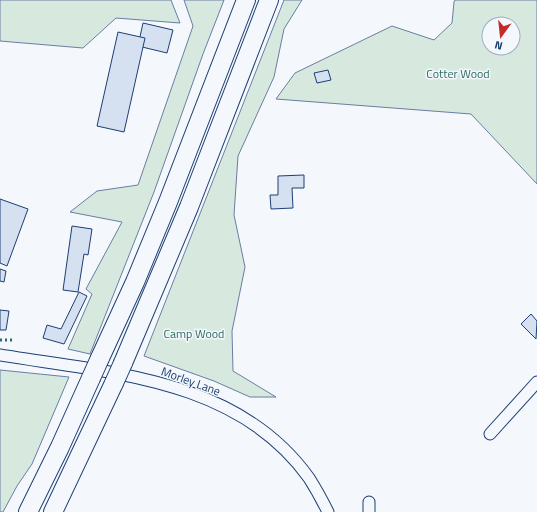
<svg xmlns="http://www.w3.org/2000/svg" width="537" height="512" font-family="'Titillium Web',sans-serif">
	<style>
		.green { fill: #d7e8df; stroke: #687fa3; fill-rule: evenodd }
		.building { fill: #d5e0f0; stroke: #1d3f73 }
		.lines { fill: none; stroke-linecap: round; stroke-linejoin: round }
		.minor-casing { stroke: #1d3f73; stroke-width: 13 }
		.trunk-casing { stroke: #1d3f73; stroke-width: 20 }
		.minor { stroke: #f4f7fb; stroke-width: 11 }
		.trunk { stroke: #f4f7fb; stroke-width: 18 }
		.trunk-bridge-casing { stroke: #1d3f73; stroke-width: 20; stroke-linecap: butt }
		.trunk-bridge { stroke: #f4f7fb; stroke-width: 18 }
		.hedge { stroke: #2c6c60; stroke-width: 3; stroke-dasharray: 2 3; stroke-linecap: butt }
		.labels { text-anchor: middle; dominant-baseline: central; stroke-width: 3; stroke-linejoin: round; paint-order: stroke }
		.park-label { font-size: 12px; fill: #2c6c60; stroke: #f4f7fb }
		.street-label { font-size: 12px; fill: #1d3f73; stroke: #f4f7fb }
	</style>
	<rect width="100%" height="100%" fill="#f4f7fb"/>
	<!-- green -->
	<g class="green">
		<path d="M0,0h171l9,23 -64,-5 -33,30 -83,-7z"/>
		<path d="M184,0h40l-21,54 -49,138 -64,162 -22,-5 24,-55 -6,-5 36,-67 -52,-10 27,-21 41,-6 55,-159z"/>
		<path d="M284,0h18l-18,29 -10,48 -36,79 -4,59 11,52 -13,64 1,40 43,26h-26l-36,-16 -70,-25z"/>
		<path d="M455,0h82v184l-66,-70 -195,-15 19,-26 97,-47 42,14 18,-17 2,-21zM489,24h24v24h-24z"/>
		<path d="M0,370l69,7 -37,87 -15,22 -14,26h-3z"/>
	</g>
	<!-- building -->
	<g class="building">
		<path d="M143,23l30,7 -6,23 -29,-7z"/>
		<path d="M118,32l27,6 -21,94 -27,-6z"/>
		<path d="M328,70l3,10 -14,3 -3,-10z"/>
		<path d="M304,175v13h-12l1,20 -22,1 -1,-14h8v-19z"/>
		<path d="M0,199l28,10 -21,57 -7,-3z"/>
		<path d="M72,226l20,3 -4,26 -4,-1 -6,38 -15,-2z"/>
		<path d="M0,269l6,2 -2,11 -4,-1z"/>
		<path d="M79,292l8,4 -23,48 -21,-6 4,-13 14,4z"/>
		<path d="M0,310l9,1 -3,19h-6z"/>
		<path d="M531,314l6,7 -1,18 -15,-15z"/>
	</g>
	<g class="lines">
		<defs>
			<g id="minor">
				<path d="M0,355c109,18 238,23 309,123 7,11 13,22 19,34"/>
				<path d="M490,434l47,-52"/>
				<path d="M369,502v10"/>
			</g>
			<g id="trunk">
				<path d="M100,358l35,-76 33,-80 78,-202"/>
				<path d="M123,363l66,-156 80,-207"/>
				<path d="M28,512l32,-65 31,-69"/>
				<path d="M53,512l61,-129"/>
			</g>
		</defs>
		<!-- minor casing -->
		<use href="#minor" class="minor-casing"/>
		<!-- trunk casing -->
		<use href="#trunk" class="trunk-casing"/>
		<!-- minor -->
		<use href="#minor" class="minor"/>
		<!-- trunk -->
		<use href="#trunk" class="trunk"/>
		<defs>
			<g id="trunk-bridge">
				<path d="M91,378l9,-20"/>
				<path d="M114,383l9,-20"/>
			</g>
		</defs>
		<!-- trunk-bridge casing -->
		<use href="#trunk-bridge" class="trunk-bridge-casing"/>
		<!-- trunk-bridge -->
		<use href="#trunk-bridge" class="trunk-bridge"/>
		<!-- hedge -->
		<path class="hedge" d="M0,340h14"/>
	</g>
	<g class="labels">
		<!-- park labels -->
		<g class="park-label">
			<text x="458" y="73">Cotter Wood</text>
			<text x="194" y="333">Camp Wood</text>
		</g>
		<!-- street labels -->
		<g class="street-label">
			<text transform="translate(191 381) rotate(20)">Morley Lane</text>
		</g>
	</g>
	<!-- north arrow -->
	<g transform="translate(501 36) rotate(195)"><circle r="19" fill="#f4f7fb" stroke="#9eadc5"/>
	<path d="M0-3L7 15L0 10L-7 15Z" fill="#c62828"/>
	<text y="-6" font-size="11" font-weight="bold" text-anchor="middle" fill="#1d3f73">N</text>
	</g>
</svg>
